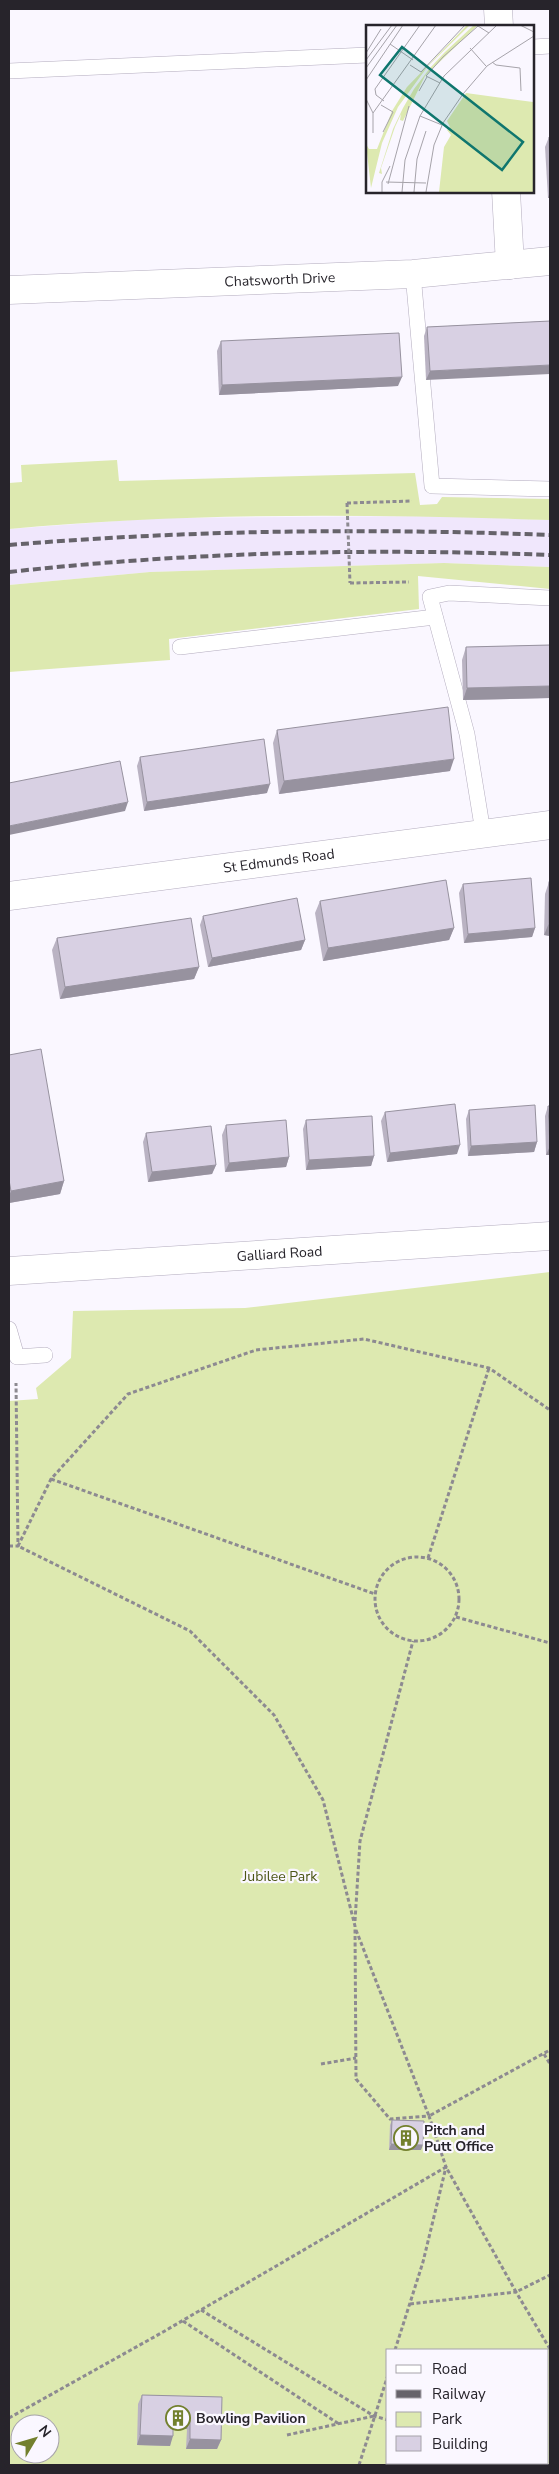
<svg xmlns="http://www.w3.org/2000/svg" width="559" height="2474" font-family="'Nunito Sans',sans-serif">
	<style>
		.built { fill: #f0e7fc }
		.green { fill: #dde9b0; fill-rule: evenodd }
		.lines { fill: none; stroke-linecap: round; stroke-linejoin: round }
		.service-casing { stroke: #b3acbe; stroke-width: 16 }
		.minor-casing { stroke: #b3acbe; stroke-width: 29 }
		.tertiary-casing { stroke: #b3acbe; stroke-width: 29 }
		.path { stroke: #8d8a91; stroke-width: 3; stroke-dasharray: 4 2.5; stroke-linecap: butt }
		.service { stroke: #fff; stroke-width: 15 }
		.minor { stroke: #fff; stroke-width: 28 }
		.tertiary { stroke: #fff; stroke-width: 28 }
		.rail { stroke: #66636a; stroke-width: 4; stroke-dasharray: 8 4; stroke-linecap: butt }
		.path-bridge { stroke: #8d8a91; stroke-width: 3; stroke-dasharray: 4 2.5; stroke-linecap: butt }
		.wall { fill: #bab3c3 }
		.shaded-wall { fill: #97929f }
		.building { fill: #d8d0e3; stroke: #97929f }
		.labels { text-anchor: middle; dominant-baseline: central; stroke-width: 4.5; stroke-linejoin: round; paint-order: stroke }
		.street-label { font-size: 14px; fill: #27242b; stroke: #faf7ff }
		.park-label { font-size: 14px; fill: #4c5616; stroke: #faf7ff }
		.poi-label { font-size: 14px; font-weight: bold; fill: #27242b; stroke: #faf7ff; text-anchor: start }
		.inset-road { fill: none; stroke: #a6a3aa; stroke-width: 1 }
		.view { fill: #0f766e; fill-opacity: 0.15; stroke: #0f766e; stroke-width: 2.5 }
		.inset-edge { fill: none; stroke: #27242b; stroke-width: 2.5 }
	</style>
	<rect width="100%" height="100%" fill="#faf7ff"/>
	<!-- built -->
	<path class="built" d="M444,516l106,4v47l-106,-4 -294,9 -141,13v-56l148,-11z"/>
	<!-- green -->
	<g class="green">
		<path d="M117,460l2,21 296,-8 5,32 17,-1 5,-7 108,2v21c-180,-6 -361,-8 -541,9v-46l13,-1 -1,-17z"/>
		<path d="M444,563l106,4v22l-132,-13 1,33 -250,30 1,21 -161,12v-87l141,-13z"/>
		<path d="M550,1272v1193h-541v-1064l29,-2 -2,-11 35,-30 2,-47 172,-3zM388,2350h160v113h-160zM20,2424h30v30h-30z"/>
	</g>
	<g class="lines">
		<defs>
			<g id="service">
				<path d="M533,47l17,-1"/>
				<path d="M9,71l359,-16"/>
				<path d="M413,274l19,212 118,3"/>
				<path d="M180,647l255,-30"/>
				<path d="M483,832l-16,-98 -37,-137 19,-4 101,5"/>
				<path d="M9,1329l8,28 28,-2"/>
			</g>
			<g id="minor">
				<path d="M498,9l1,17"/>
				<path d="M506,191l4,74"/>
				<path id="s1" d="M9,290l404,-16 137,-13"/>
				<path id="s2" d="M9,896l541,-71"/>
			</g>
			<g id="tertiary">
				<path id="s3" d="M9,1271l541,-35"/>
			</g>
		</defs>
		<!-- service casing -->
		<use href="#service" class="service-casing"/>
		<!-- minor casing -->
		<use href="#minor" class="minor-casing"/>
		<!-- tertiary casing -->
		<use href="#tertiary" class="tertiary-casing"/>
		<!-- path -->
		<g class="path">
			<path d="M347,503l65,-2"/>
			<path d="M350,583l59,-1"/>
			<path d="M51,1479l324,115"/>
			<path d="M9,1546h9l-2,-163"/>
			<circle cx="417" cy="1599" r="42"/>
			<path d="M428,1558l61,-190"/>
			<path d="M456,1617l94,26"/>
			<path d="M355,1921l5,-80 53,-200"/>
			<path d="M356,1930l73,186 121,-66"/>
			<path d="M544,2054l6,10"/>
			<path d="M321,2064l35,-6"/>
			<path d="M410,2304l106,-12 34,57"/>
			<path d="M201,2310l173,106 14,4"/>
			<path d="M183,2321l156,103"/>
			<path d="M395,2350l28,-88 23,-95 -17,-51 -39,3 -34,-40 -1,-153 -32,-126 -49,-85 -84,-84 -172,-85 33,-67 77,-85 128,-44 108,-11 125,29 61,42"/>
			<path d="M9,2418l154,-86 283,-165 70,125 34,-17"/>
			<path d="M287,2435l87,-19"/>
			<path d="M527,2463l9,2"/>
			<path d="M359,2465l29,-90"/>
		</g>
		<!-- service -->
		<use href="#service" class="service"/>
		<!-- minor -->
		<use href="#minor" class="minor"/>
		<!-- tertiary -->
		<use href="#tertiary" class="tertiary"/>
		<!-- rail -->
		<g class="rail">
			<path d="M9,545c180,-15 361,-17 541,-10"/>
			<path d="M9,572c180,-20 360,-24 541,-17"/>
		</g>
		<!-- path-bridge -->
		<path class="path-bridge" d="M347,503l3,80"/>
	</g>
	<!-- wall -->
	<g class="wall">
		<path d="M549,137h1v61h-2l-3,-51z"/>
		<path d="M550,321l-124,59 -2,-44 3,-9z"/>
		<path d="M221,341l177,45 -179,9 -2,-44z"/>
		<path d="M550,645v53l-87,2 -1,-40 4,-13z"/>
		<path d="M277,730l173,41 -171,23 -6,-51z"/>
		<path d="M140,757l127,36 -123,18 -7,-45z"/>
		<path d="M549,882l1,54 -6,-1 1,-41z"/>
		<path d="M463,884l72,44 -3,9 -68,6 -5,-50z"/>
		<path d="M320,901l134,27 -5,12 -126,21 -8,-48z"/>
		<path d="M203,916l102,24 -4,10 -93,17 -8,-42z"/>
		<path d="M57,938l142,29 -5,12 -134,20 -8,-49z"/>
		<path d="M9,1055l55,126 -4,13 -51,9z"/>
		<path d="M548,1106l2,49h-4l-1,-39z"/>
		<path d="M469,1110l68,32 -3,10 -66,4 -2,-37z"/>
		<path d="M385,1112l72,42 -70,8 -6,-41z"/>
		<path d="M306,1120l68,36 -3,10 -65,4 -3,-41z"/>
		<path d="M226,1125l63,32 -3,10 -61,5 -3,-37z"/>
		<path d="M146,1133l70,32 -4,9 -64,8 -5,-40z"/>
		<path d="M392,2120l29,30h-32l1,-25z"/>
		<path d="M142,2395l80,2 -1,43 -4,9h-31l1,-20h-14l-3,17 -33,-1 1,-41z"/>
	</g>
	<!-- shaded-wall -->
	<g class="shaded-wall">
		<path d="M550,191v7h-2z"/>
		<path d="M550,365v9l-124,6 4,-9z"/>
		<path d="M402,377l-4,9 -179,9 3,-10z"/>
		<path d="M550,686v12l-87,2 4,-12z"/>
		<path d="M454,759l-4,12 -171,23 5,-13z"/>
		<path d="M270,784l-3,9 -123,18 3,-9z"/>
		<path d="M128,802l-3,9 -116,24v-9z"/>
		<path d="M549,923h1v13l-6,-1z"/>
		<path d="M454,928l-5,12 -126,21 5,-13z"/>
		<path d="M535,928l-3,9 -68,6 4,-9z"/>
		<path d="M305,940l-4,10 -93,17 4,-9z"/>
		<path d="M199,967l-5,12 -134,20 5,-12z"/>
		<path d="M537,1142l-3,10 -66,4 3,-10z"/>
		<path d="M460,1145l-3,9 -70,8 3,-9z"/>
		<path d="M550,1146v9h-4z"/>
		<path d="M374,1156l-3,10 -65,4 3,-10z"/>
		<path d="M289,1157l-3,10 -61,5 4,-9z"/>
		<path d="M216,1165l-4,9 -64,8 4,-10z"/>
		<path d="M64,1181l-4,13 -51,9v-7l2,-5z"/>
		<path d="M391,2144l32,1 -2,5h-32z"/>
		<path d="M173,2419l17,1 -3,9h-17z"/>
		<path d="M140,2435l33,1 -3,10 -33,-1z"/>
		<path d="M190,2439l31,1 -4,9h-31z"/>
	</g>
	<!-- building -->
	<g class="building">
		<path d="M549,137h1v35z"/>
		<path d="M550,321v44l-120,6 -3,-44z"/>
		<path d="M399,333l3,44 -180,8 -1,-44z"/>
		<path d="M550,645v41l-83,2 -1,-41z"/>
		<path d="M448,707l6,52 -170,22 -7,-51z"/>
		<path d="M264,739l6,45 -123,18 -7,-45z"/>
		<path d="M120,761l8,41 -119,24v-43z"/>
		<path d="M531,878l4,50 -67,6 -5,-50z"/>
		<path d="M446,880l8,48 -126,20 -8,-47z"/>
		<rect x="549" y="882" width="1" height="41"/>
		<path d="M297,898l8,42 -93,18 -9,-42z"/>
		<path d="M191,918l8,49 -134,20 -8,-49z"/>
		<path d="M41,1049l23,132 -53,10 -2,-11v-125z"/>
		<path d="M455,1104l5,41 -70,8 -5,-41z"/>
		<path d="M535,1105l2,37 -66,4 -2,-36z"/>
		<path d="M548,1106h2v40z"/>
		<path d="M372,1116l2,40 -65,4 -3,-40z"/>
		<path d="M286,1120l3,37 -60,6 -3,-38z"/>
		<path d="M211,1126l5,39 -64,7 -6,-39z"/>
		<path d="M392,2120l32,1 -1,24 -32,-1z"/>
		<path d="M142,2395l80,2 -1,43 -31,-1v-19l-17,-1v17l-33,-1z"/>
	</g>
	<!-- icons -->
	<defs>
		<symbol id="building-ring" viewBox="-11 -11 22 22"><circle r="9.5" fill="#faf7ff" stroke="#73802e" stroke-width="1.5"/><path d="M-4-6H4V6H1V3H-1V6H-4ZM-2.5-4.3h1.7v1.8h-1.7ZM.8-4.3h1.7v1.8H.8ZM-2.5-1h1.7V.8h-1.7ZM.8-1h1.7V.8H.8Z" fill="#73802e"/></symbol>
	</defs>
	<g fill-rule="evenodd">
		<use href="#building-ring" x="392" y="2124" width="28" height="28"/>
		<use href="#building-ring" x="164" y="2404" width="28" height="28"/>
	</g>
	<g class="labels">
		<!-- street labels -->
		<g class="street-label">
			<text stroke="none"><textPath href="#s1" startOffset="271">Chatsworth Drive</textPath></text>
			<text stroke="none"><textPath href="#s2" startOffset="272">St Edmunds Road</textPath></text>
			<text stroke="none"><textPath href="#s3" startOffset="271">Galliard Road</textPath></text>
		</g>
		<!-- park labels -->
		<g class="park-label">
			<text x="280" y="1876">Jubilee Park</text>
		</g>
		<!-- poi labels -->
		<g class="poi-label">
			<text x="424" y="2130">Pitch and<tspan x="424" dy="16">Putt Office</tspan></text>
			<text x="196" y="2418">Bowling Pavilion</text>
		</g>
	</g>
	<!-- overview -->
	<g transform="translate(366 25)">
		<rect width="168" height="168" fill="#faf7ff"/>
		<path d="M101,0h3l-42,41 -30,41 -16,36 -11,45 -5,-44 3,5h8l15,-38 15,-24zM108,0h4l-53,51 -22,45 -3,-1 1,-6 -6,13 -14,41 1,6 -3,-1 14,-44 10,-21 11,-19 16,-21 15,-16zM100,68l67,9v90h-94l5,-45 7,-12 -4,-5 3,-3 -3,-6z" fill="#dde9b0"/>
		<path class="inset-road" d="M154,0l14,7M24,19l23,16M104,23l16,18M0,28l15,-24M0,35l26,-35M126,37l4,3 24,3 1,23M44,40l11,7 44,-47M0,43l31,-43M0,55l37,-55M74,58l-14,-7 17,-19 35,-31 11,7M53,66l8,-14M0,74l7,14M18,76l-8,-6 -1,-6 45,-64M15,80l12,7 -10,20M7,88l63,-88M54,91l22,9M7,108v-20M20,157l40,1M22,159l21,-78M16,167v-10l8,-16M36,167l3,-32 15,-44 24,-40 53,-51M48,167l3,-33 9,-28M60,167l8,-47 9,-22 20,-29 24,-28 47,-30"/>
		<path class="view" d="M36,22l121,95 -21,28 -122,-95z"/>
		<rect width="168" height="168" class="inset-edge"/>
	</g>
	<!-- border -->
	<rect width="559" height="2474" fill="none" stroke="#27242b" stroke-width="20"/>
	<!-- legend -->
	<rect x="386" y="2349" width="162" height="115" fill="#faf7ff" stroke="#a6a3aa"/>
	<rect x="396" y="2365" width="25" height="8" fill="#ffffff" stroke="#a6a3aa"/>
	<text x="432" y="2374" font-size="15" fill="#27242b">Road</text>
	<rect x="396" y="2390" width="25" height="8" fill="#66636a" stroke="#a6a3aa"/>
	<text x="432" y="2399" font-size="15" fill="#27242b">Railway</text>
	<rect x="396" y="2412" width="25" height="15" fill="#dde9b0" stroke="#a6a3aa"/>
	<text x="432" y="2424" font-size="15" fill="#27242b">Park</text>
	<rect x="396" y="2436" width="25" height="15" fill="#d8d0e3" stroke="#a6a3aa"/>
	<text x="432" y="2449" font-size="15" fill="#27242b">Building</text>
	<!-- north arrow -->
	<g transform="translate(35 2439) rotate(52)"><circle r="24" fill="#faf7ff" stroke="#a6a3aa"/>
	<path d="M0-4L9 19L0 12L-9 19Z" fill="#73802e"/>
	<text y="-8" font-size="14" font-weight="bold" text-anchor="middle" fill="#27242b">N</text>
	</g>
</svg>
